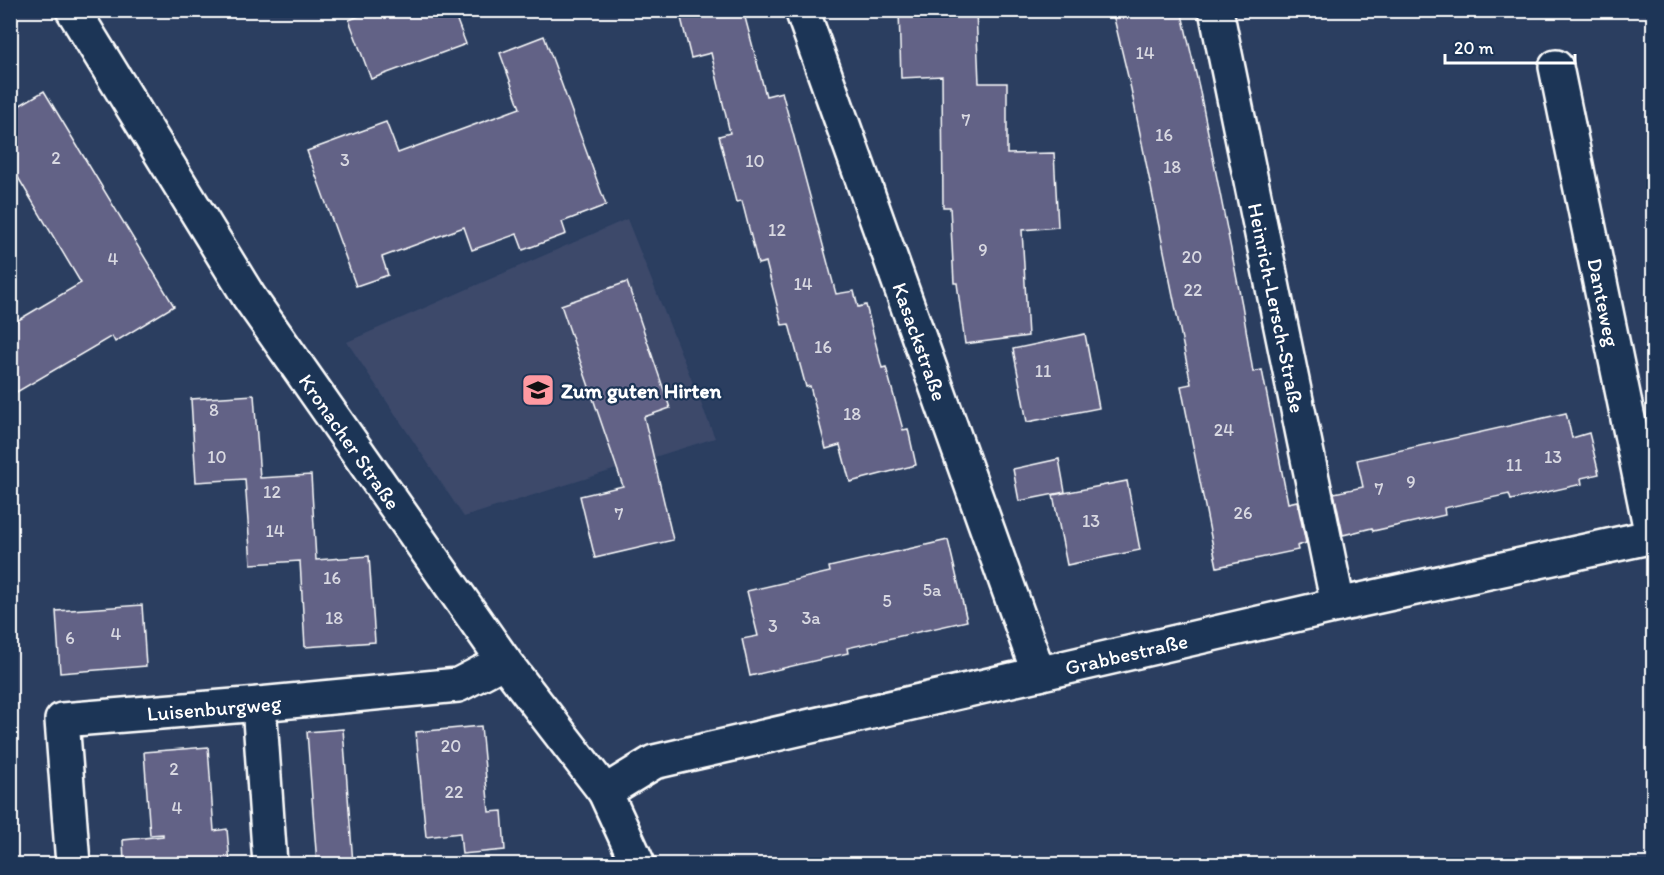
<svg xmlns="http://www.w3.org/2000/svg" width="1664" height="875" font-family="Itim,sans-serif">
	<style>
		.built { fill: #3c496b }
		.building { fill: #626286; stroke: #fff; stroke-width: 1.5 }
		.lines { fill: none; stroke-linecap: round; stroke-linejoin: round }
		.minor-casing { stroke: #fff; stroke-width: 38 }
		.minor { stroke: #1d3557; stroke-width: 33 }
		.labels { text-anchor: middle; dominant-baseline: central; stroke-width: 4.5; stroke-linejoin: round; paint-order: stroke }
		.number-label { font-size: 18px; fill: #d8d8e1 }
		.street-label { font-size: 21px; fill: #fff; stroke: #1d3557 }
		.poi-label { font-size: 21px; font-weight: bold; fill: #fff; stroke: #1d3557; text-anchor: start }
	</style>
	<rect width="100%" height="100%" fill="#2b3e60"/>
	<filter id="ink" filterUnits="userSpaceOnUse"><feTurbulence type="fractalNoise" baseFrequency=".0167" numOctaves="2"/><feDisplacementMap in="SourceGraphic" scale="12" xChannelSelector="R" yChannelSelector="G"/><feConvolveMatrix kernelMatrix="1 2 1 2 8 2 1 2 1" color-interpolation-filters="sRGB"/></filter>
	<g filter="url(#ink)">
		<!-- built -->
		<path class="built" d="M627,219l88,219 -251,79 -117,-175z"/>
		<!-- building -->
		<g class="building">
			<path d="M375,10h78l13,34 -95,35 -22,-59z"/>
			<path d="M679,10h64l23,86 16,-4 54,202 18,-3 4,16 8,-2 16,63 4,-1 17,63 5,-1 8,36 -66,17 -10,-37 -14,4 -16,-63 -4,1 -17,-63 -7,1 -16,-63 -8,2 -16,-63 -6,1 -17,-66 11,-3 -19,-80 -20,5z"/>
			<path d="M899,10h77l3,73h28v71l47,-1 4,74 -36,3 6,106 -63,8 -8,-61h-3l-4,-76h-7l-1,-131 -41,2z"/>
			<path d="M1112,10h69l18,77 43,218 11,67 9,-2 26,133 9,-2 9,42 -9,3 1,4 -81,17 -36,-181 10,-2 -60,-295z"/>
			<path d="M544,36l62,169 -44,17 4,12 -43,16 -6,-16 -45,16 -8,-23 -82,30 6,18 -32,11 -49,-135 79,-29 12,31 122,-45 -20,-55z"/>
			<path d="M44,91l130,215 -59,36 -3,-6 -102,60v-71l71,-42 -71,-119v-53z"/>
			<path d="M627,282l43,126 -26,9 29,123 -78,18 -15,-62 43,-10 -62,-181z"/>
			<path d="M1085,334l14,74 -72,14 -14,-73z"/>
			<path d="M254,395l6,83 51,-3 5,85 53,-4 6,86 -70,5 -5,-86 -49,3 -6,-85 -49,3 -5,-83z"/>
			<path d="M1566,413l6,25 17,-5 10,41 -18,4 1,6 -71,16 -2,-6 -65,14 1,7 -72,16 -1,-3 -29,7 -9,-42 29,-6 -6,-27z"/>
			<path d="M1059,459l6,33 -46,9 -6,-32z"/>
			<path d="M1127,481l13,69 -73,15 -14,-70z"/>
			<path d="M948,540l19,81 -120,27 1,5 -98,23 -8,-37 16,-3 -11,-45 83,-19 -1,-5z"/>
			<path d="M142,605l4,61 -86,7 -4,-62z"/>
			<path d="M481,726l8,86 13,-1 3,39 -43,4 -2,-21 -34,4 -10,-105z"/>
			<path d="M343,729l10,135h-36l-10,-132z"/>
			<path d="M208,747l6,84 13,-2 3,35h-106l-1,-24 40,-4v-2l-13,1 -6,-83z"/>
		</g>
		<g class="lines">
			<defs>
				<g id="minor">
					<path id="s1" d="M73,10l176,287 255,364 101,131 33,72"/>
					<path id="s2" d="M802,10l237,664"/>
					<path id="s3" d="M1216,10l122,595"/>
					<path id="s4" d="M1556,67l96,469"/>
					<path d="M259,704l11,160"/>
					<path id="s5" d="M605,792l49,-30 684,-157 316,-69"/>
					<path id="s6" d="M73,864l-11,-144 197,-16 199,-19 46,-24"/>
				</g>
			</defs>
			<!-- minor casing -->
			<use href="#minor" class="minor-casing"/>
			<!-- minor -->
			<use href="#minor" class="minor"/>
		</g>
	</g>
	<!-- icons -->
	<defs>
		<symbol id="school-square" viewBox="-11 -11 22 22"><rect x="-9" y="-9" width="18" height="18" rx="4" fill="#ff9aa2" stroke="#1d3557"/><path d="M0-5L7-2L0 1L-7-2ZM-4 1L0 2.5L4 1V4Q0 6-4 4Z" fill="#111"/></symbol>
	</defs>
	<g fill-rule="evenodd">
		<use href="#school-square" x="519" y="371" width="38" height="38"/>
	</g>
	<g class="labels">
		<!-- number labels -->
		<g class="number-label">
			<text x="1145" y="53">14</text>
			<text x="966" y="120">7</text>
			<text x="1164" y="135">16</text>
			<text x="56" y="158">2</text>
			<text x="345" y="160">3</text>
			<text x="755" y="161">10</text>
			<text x="1172" y="167">18</text>
			<text x="777" y="230">12</text>
			<text x="983" y="250">9</text>
			<text x="1192" y="257">20</text>
			<text x="113" y="259">4</text>
			<text x="803" y="284">14</text>
			<text x="1193" y="290">22</text>
			<text x="823" y="347">16</text>
			<text x="1043" y="371">11</text>
			<text x="214" y="410">8</text>
			<text x="852" y="414">18</text>
			<text x="1224" y="430">24</text>
			<text x="217" y="457">10</text>
			<text x="1553" y="457">13</text>
			<text x="1514" y="465">11</text>
			<text x="1411" y="482">9</text>
			<text x="1379" y="489">7</text>
			<text x="272" y="492">12</text>
			<text x="1243" y="513">26</text>
			<text x="619" y="514">7</text>
			<text x="1091" y="521">13</text>
			<text x="275" y="531">14</text>
			<text x="332" y="578">16</text>
			<text x="932" y="590">5a</text>
			<text x="887" y="601">5</text>
			<text x="334" y="618">18</text>
			<text x="811" y="618">3a</text>
			<text x="773" y="626">3</text>
			<text x="116" y="634">4</text>
			<text x="70" y="638">6</text>
			<text x="451" y="746">20</text>
			<text x="174" y="769">2</text>
			<text x="454" y="792">22</text>
			<text x="177" y="808">4</text>
		</g>
		<!-- street labels -->
		<g class="street-label">
			<text stroke="none"><textPath href="#s4" startOffset="240">Danteweg</textPath></text>
			<text stroke="none"><textPath href="#s3" startOffset="304">Heinrich-Lersch-Straße</textPath></text>
			<text stroke="none"><textPath href="#s2" startOffset="352">Kasackstraße</textPath></text>
			<text stroke="none"><textPath href="#s1" startOffset="513">Kronacher Straße</textPath></text>
			<text stroke="none"><textPath href="#s5" startOffset="542">Grabbestraße</textPath></text>
			<text stroke="none"><textPath href="#s6" startOffset="297">Luisenburgweg</textPath></text>
		</g>
		<!-- poi labels -->
		<g class="poi-label">
			<text x="561" y="390">Zum guten Hirten</text>
		</g>
	</g>
	<!-- margin -->
	<rect width="1664" height="875" fill="none" stroke="#1d3557" stroke-width="36"/>
	<rect x="18" y="18" width="1628" height="839" fill="none" stroke="#fff" stroke-width="2" filter="url(#ink)"/>
	<!-- scale -->
	<path d="M1445 54v9h130v-9" fill="none" stroke="#ffffff" stroke-width="3"/>
	<text x="1454" y="54" font-size="18" fill="#ffffff" stroke="#1d3557" stroke-width="4.5" paint-order="stroke">20 m</text>
</svg>
